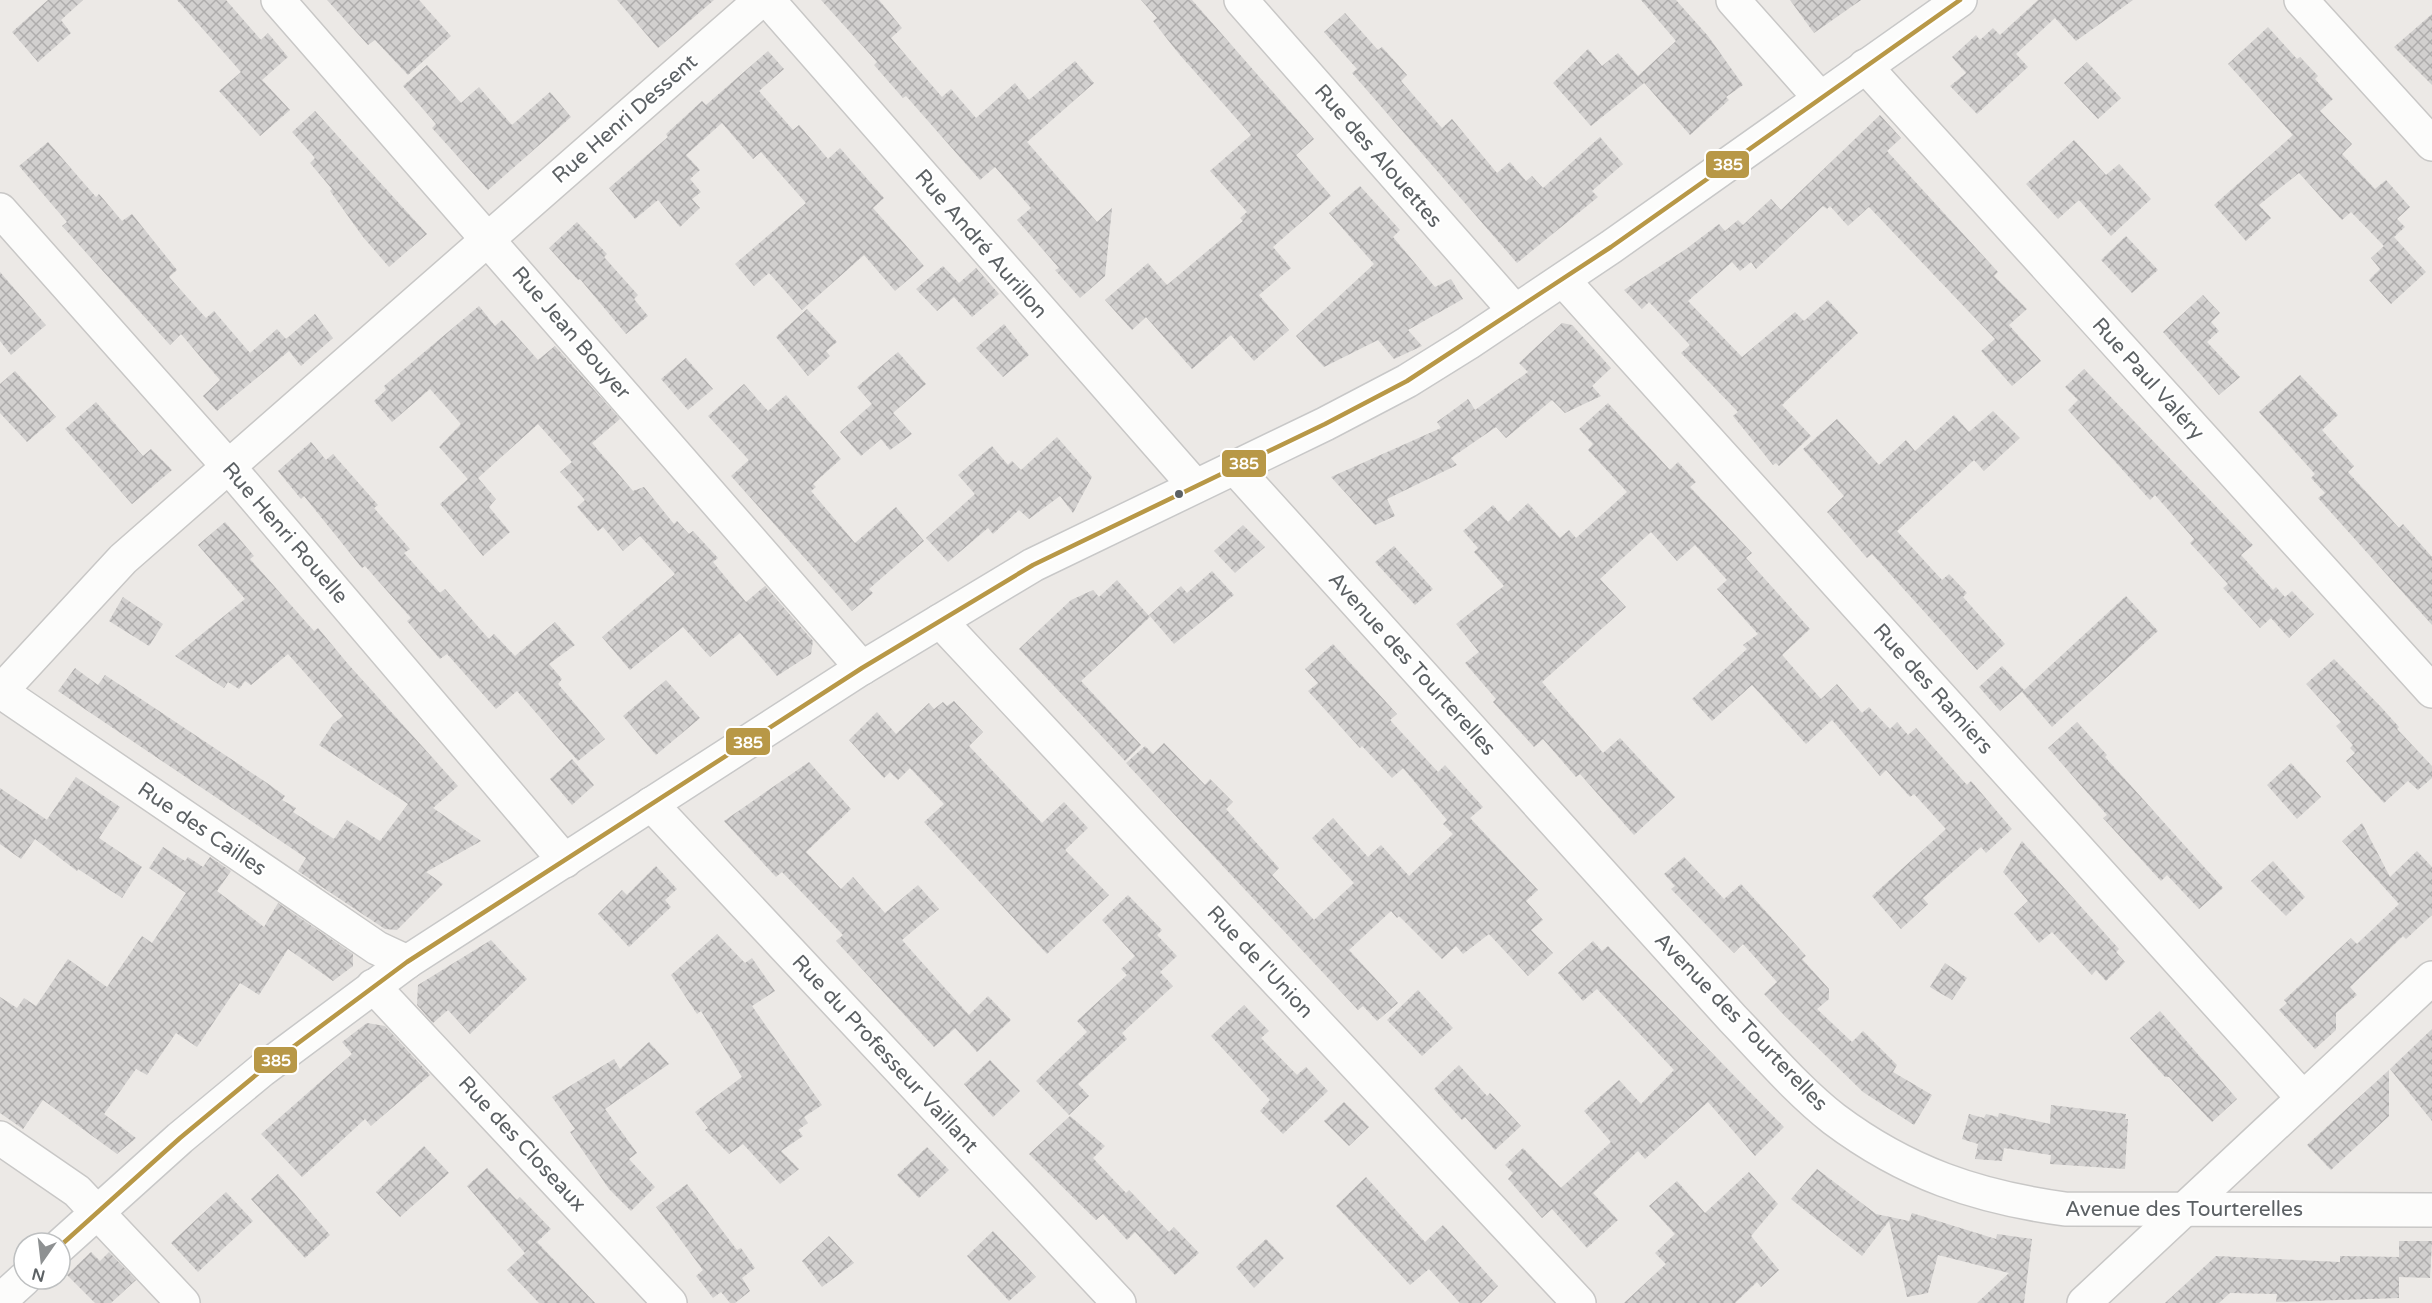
<svg xmlns="http://www.w3.org/2000/svg" width="2432" height="1303" font-family="'Varela Round',sans-serif">
	<style>
		.building { fill: url(#building-cross-hatch) }
		.lines { fill: none; stroke-linecap: round; stroke-linejoin: round }
		.minor-casing { stroke: #c8c7c6; stroke-width: 36 }
		.secondary-casing { stroke: #c8c8c8; stroke-width: 36 }
		.minor { stroke: #fcfcfb; stroke-width: 33 }
		.secondary { stroke: #fcfcfb; stroke-width: 33 }
		.bus-1-casing { stroke: #fff; stroke-width: 9 }
		.bus-1 { stroke: #b89847; stroke-width: 4.5 }
		.bus-dot { fill: #5c6164; stroke: #fff; stroke-width: 2 }
		.labels { text-anchor: middle; dominant-baseline: central; stroke-width: 4.5; stroke-linejoin: round; paint-order: stroke }
		.street-label { font-size: 21px; fill: #5c6164; stroke: #fff }
		.line-badge { stroke: #fff; stroke-width: 2 }
		.badge-label { font-size: 16px; text-anchor: middle; font-weight: bold; fill: #fff }
	</style>
	<defs>
		<pattern id="building-cross-hatch" width="8" height="8" patternUnits="userSpaceOnUse" patternTransform="scale(1.5)"><rect width="8" height="8" fill="#d2d0cf"/><path d="M0 0l8 8M0 8l8-8" fill="none" stroke="#aeacac"/></pattern>
	</defs>
	<rect width="100%" height="100%" fill="#ece9e6"/>
	<!-- building -->
	<g class="building">
		<path d="M48,0h35l-22,20 10,13 -33,29 -26,-30z"/>
		<path d="M177,0h49l35,40 7,-7 20,24 -26,23 28,30 -30,26 -41,-45 22,-19z"/>
		<path d="M327,0h92l32,36 -43,39 -33,-35 -7,5z"/>
		<path d="M617,0h97l-56,48z"/>
		<path d="M821,0h58l23,28 -11,10 51,59 9,-8 25,29 39,-35 14,17 46,-39 19,22 -67,59 70,80 15,-14 -7,68 -25,22 -25,-28 4,-2 -42,-48 14,-12 -36,-41 -15,13 -74,-84 -3,2 -29,-33 3,-3z"/>
		<path d="M1141,0h51l122,139 -18,16 35,41 -58,51 18,21 -32,27 30,35 -35,31 -23,-26 -39,34 -46,-52 -14,13 -27,-30 43,-37 19,22 76,-64 -3,-3 7,-6 -37,-41 41,-36 -72,-81 -26,-33 4,-3z"/>
		<path d="M1641,0h35l32,36 35,49 -17,12 3,3 -39,35 -51,-58 5,6 -53,43 -38,-43 35,-34 14,17 16,-13 20,23 38,-35z"/>
		<path d="M1790,0h71l-47,33z"/>
		<path d="M2038,0h95l-57,41 -21,-23 -39,36 12,13 -51,47 -27,-28 16,-13 -14,-16 24,-22 4,5 13,-12 7,7z"/>
		<path d="M1345,13l33,37 4,-3 25,28 -6,6 41,47 10,-9 45,54 13,-11 16,19 6,-5 11,12 57,-51 23,27 -31,27 6,6 -81,66 -165,-190 5,-4 -33,-37z"/>
		<path d="M2432,14v71l-38,-38z"/>
		<path d="M2268,27l29,32 3,-2 18,19 -3,3 18,20 -13,12 32,33 -10,10 33,35 11,-9 24,27 -13,12 8,8 -11,10 32,35 -35,32 -22,-24 11,-11 -9,-11 13,-12 -33,-34 -9,8 -43,-47 -40,32 12,13 -25,23 -32,-36 79,-70 -65,-71z"/>
		<path d="M768,51l16,18 -25,22 34,39 6,-5 29,34 12,-11 44,50 -11,10 51,58 -29,25 -31,-36 -62,55 -33,-37 -15,13 -19,-22 71,-61 -45,-51 -8,7 -31,-36 -36,32 14,15 -10,9 11,13 -9,7 8,9 -20,19 -22,-27 -23,19 -26,-31 59,-51 -2,-3 36,-33 4,4z"/>
		<path d="M2087,62l34,36 -23,21 -34,-36z"/>
		<path d="M427,65l34,38 18,-16 33,38 38,-33 21,25 -83,73 -56,-62 4,-4 -33,-38z"/>
		<path d="M315,111l112,123 -38,33 -26,-30 -33,-46 2,-2 -22,-26 5,-5 -23,-26z"/>
		<path d="M1880,115l21,23 -14,13 111,121 -4,4 33,33 -18,16 32,36 -29,25 -31,-35 14,-12 -126,-132 -21,19 -18,-20 -3,3 -4,-3 -67,63 -5,-7 -11,9 -8,-9 -44,39 54,56 53,-45 9,9 24,-21 30,33 -76,72 29,31 -32,30 -3,-3 -3,2 -40,-49 5,-4 -57,-59 9,-8 -41,-43 -7,7 -18,-19 62,-41 33,-25 6,7 13,-11 5,5 28,-26 10,11z"/>
		<path d="M2074,140l32,35 13,-11 32,35 -40,37 -32,-36 -21,19 -32,-35z"/>
		<path d="M48,142l48,55 3,-3 23,27 10,-7 45,56 -8,7 37,41 8,-7 36,42 27,-24 9,10 29,-25 18,24 -32,28 -12,-15 -72,60 -14,-15 17,-16 -39,-46 -11,11 -108,-119 5,-4 -48,-56z"/>
		<path d="M1360,186l40,44 -7,7 42,50 16,-8 12,20 -55,31 14,16 -28,13 -16,-19 -54,27 -28,-31 78,-72 -45,-51z"/>
		<path d="M577,222l30,32 -3,3 34,38 -4,4 14,17 -22,18 -46,-55 -2,1 -29,-32z"/>
		<path d="M2126,236l32,34 -26,23 -31,-33z"/>
		<path d="M943,266l16,17 17,-15 23,26 -27,23 -18,-20 -17,14 -21,-22z"/>
		<path d="M0,272l46,53 -35,30 -11,-14z"/>
		<path d="M2203,295l17,18 -9,9 8,9 -12,11 33,35 -21,18 -56,-63z"/>
		<path d="M479,306l16,20 7,-6 36,40 17,-14 65,73 -28,24 41,48 11,-4 30,37 3,-3 12,13 4,-3 25,27 -5,4 33,40 19,-16 48,55 -2,13 -34,22 -37,-43 -30,24 -27,-30 -53,43 -28,-33 73,-63 -35,-38 -17,15 -20,-24 -5,4 -21,-24 8,-7 -25,-28 12,-10 -34,-38 -60,54 18,21 -7,8 21,25 -27,24 -43,-52 28,-25 -29,-32 22,-23 -31,-35 -38,33 -18,-21 12,-11 -2,-4z"/>
		<path d="M807,309l30,33 -11,9 4,5 -22,20 -32,-39z"/>
		<path d="M1562,323l10,2 39,43 -19,18 9,10 -36,17 -13,-13 -46,38 -10,-11 -45,31 6,7 -70,34 8,17 -20,9 -44,-48 110,-49 -4,-6 31,-23 7,11 53,-38 -9,-9z"/>
		<path d="M1004,324l25,31 -26,22 -27,-29z"/>
		<path d="M898,352l28,32 -33,29 19,21 -22,16 -9,-11 -20,17 -21,-24 32,-28 -15,-17z"/>
		<path d="M686,358l27,31 -25,21 -27,-31z"/>
		<path d="M2084,369l169,176 -12,10 32,35 3,-3 9,10 7,-6 22,23 -25,24 -18,-20 -11,10 -37,-40 5,-4 -38,-41 4,-4 -39,-44 -5,5 -82,-90 10,-10 -13,-13z"/>
		<path d="M15,371l41,46 -29,25 -27,-29v-29z"/>
		<path d="M2300,375l38,40 -16,15 32,36 -6,6 51,56 4,-4 29,33v68l-114,-127 7,-5 -14,-15 4,-4 -56,-62z"/>
		<path d="M744,384l24,27 18,-16 55,64 -28,25 3,3 -5,4 44,52 41,-36 28,34 -55,48 4,4 -21,18 -121,-135 18,-16 -41,-44z"/>
		<path d="M96,402l47,54 8,-7 21,21 -40,34 -67,-75z"/>
		<path d="M1608,403l62,67 8,-8 18,20 -6,5 62,66 -6,5 64,71 -28,26 39,44 16,-15 25,29 7,-6 21,22 7,-7 11,13 8,-7 51,57 4,-4 41,48 -26,24 -5,-6 -58,51 5,6 -27,25 -29,-33 74,-67 -32,-35 -4,3 -24,-27 -6,6 -48,-56 -26,24 -54,-59 -40,36 -20,-22 55,-50 -4,-4 15,-11 -41,-45 10,-9 -32,-35 -18,16 -26,-29 -51,47 26,28 -84,75 61,71 17,-15 55,59 -41,38 -54,-61 -4,3 -33,-38 -9,8 -41,-45 3,-3 -31,-36 14,-11 -23,-28 48,-38 -30,-34 4,-4 -15,-17 30,-26 15,17 20,-19 32,35 9,-8 7,8 51,-46 -39,-42 5,-6 -14,-15z"/>
		<path d="M1993,411l27,27 -36,33 -10,-11 -77,71 45,49 7,-6 18,19 -4,4 42,47 -28,26 -105,-116 -5,4 -40,-46 17,-16 -41,-47 34,-30 42,46 27,-25 9,11 39,-36 15,17z"/>
		<path d="M1057,437l35,40 -19,36 -13,-17 -31,23 -10,-9 -26,24 -5,-6 -40,34 -22,-24 49,-44 -17,-19 34,-29 16,19 4,-4 9,9z"/>
		<path d="M311,442l15,18 7,-6 45,51 -4,3 36,41 -6,4 36,40 5,-4 44,50 5,-5 21,22 40,-34 20,23 -26,19 13,15 -4,5 47,55 -27,22 -61,-70 -21,18 -49,-55 -7,5 -33,-38 4,-3 -46,-52 -3,2 -58,-72 -3,3 -23,-28z"/>
		<path d="M225,522l29,34 -4,3 64,72 4,-3 30,36 110,122 -25,22 48,33 -55,31 17,12 -46,46 -12,-1 -87,-58 8,-13 -248,-167 17,-23 23,17 7,-10 162,108 18,13 -3,4 14,8 -3,4 41,27 13,-19 33,21 28,-37 -89,-59 14,-21 10,-8 -55,-62 -37,31 -6,-4 -6,8 -11,-7 -4,6 -49,-32 70,-57 -47,-54z"/>
		<path d="M1243,525l22,22 -30,26 -21,-22z"/>
		<path d="M1394,546l39,43 -18,16 -40,-43z"/>
		<path d="M1212,571l22,24 -60,49 -25,-29 32,-29 6,7z"/>
		<path d="M1117,580l33,37 -69,64 60,64 -16,16 -106,-112 52,-49 22,-10 6,7z"/>
		<path d="M2126,596l32,35 -106,96 -30,-35z"/>
		<path d="M123,597l40,27 -14,22 -40,-25z"/>
		<path d="M1333,644l64,70 -7,6 48,52 7,-7 38,42 -13,11 68,72 -12,11 17,19 -12,10 22,23 -25,23 -39,-42 -26,20 -7,-8 -14,13 -43,-43 -2,2 -6,-7 -42,39 49,53 -21,18 -14,-15 -5,4 -232,-247 19,-17 8,8 11,-11 41,42 5,-6 23,23 -7,7 53,59 -7,7 42,45 40,-37 -42,-45 21,-20 35,39 13,-12 28,31 44,-42 -10,-10 4,-4 -44,-52 -11,10 -30,-32 -2,2 -52,-57 10,-8 -13,-14z"/>
		<path d="M2334,659l47,48 18,20 -2,2 35,37v12l-14,12 -10,-9 -24,22 -38,-42 9,-8 -5,-5 3,-3 -17,-19 5,-4 -35,-38z"/>
		<path d="M2002,666l22,24 -24,21 -21,-24z"/>
		<path d="M666,680l34,38 -44,37 -33,-39z"/>
		<path d="M954,701l29,31 -14,14 73,77 22,-21 24,26 -23,22 44,45 -62,59 -123,-132 20,-18 -34,-36 -12,12 -8,-8 -6,6 -35,-38 28,-28 19,22 33,-31 5,6 9,-7 4,4z"/>
		<path d="M2077,722l30,33 -2,2 118,131 -24,21 -32,-34 -6,6 -58,-63 4,-3 -59,-67z"/>
		<path d="M572,759l22,26 -22,20 -22,-26z"/>
		<path d="M809,762l42,47 -45,43 35,37 12,-12 32,36 33,-28 21,24 -37,31 67,75 19,-19 23,24 -34,32 -22,-24 7,-6 -28,25 -98,-106 7,-6 -61,-63 -6,5 -52,-56z"/>
		<path d="M2291,763l30,34 -24,22 -30,-34z"/>
		<path d="M76,777l44,30 -21,31 43,29 -20,31 -44,-29 -1,2 -42,-32 -14,20 -21,-15v-56l47,32 -3,4z"/>
		<path d="M2362,823l28,54 27,-26 15,16v48l-26,24 -3,-3 -53,51 7,8 -21,18v17l-21,19 -36,-39 8,-7 -3,-3 67,-62 6,6 42,-40 -57,-63z"/>
		<path d="M2022,841l97,108 -3,3 9,10 -19,19 -10,-11 -4,5 -40,-43 -13,11 -25,-29 14,-13 -25,-29z"/>
		<path d="M163,847l22,14 3,-4 15,10 7,-10 21,14 -14,20 47,36 14,-24 75,51v12l-20,15 -45,-32 -29,46 -19,-12 -43,64 -21,-14 -29,42 -11,-6 -32,45 32,24 -19,16 -74,-54 -20,29 -23,-16v-116l17,11 7,-10 12,8 32,-47 39,28 35,-51 10,7 34,-50 -37,-25z"/>
		<path d="M1684,857l40,42 17,-15 65,72 -4,3 27,30v10l-12,10 35,33 11,-11 34,34 -4,7 39,23 -18,30 -51,-33 -78,-76 -21,-22 13,-12 -34,-38 -9,9 -63,-64 4,-3 -11,-12z"/>
		<path d="M2273,861l32,36 -19,19 -35,-35z"/>
		<path d="M656,866l21,23 -12,11 6,7 -42,40 -31,-33 24,-24 5,5z"/>
		<path d="M1128,895l34,35 -5,5 20,21 -17,16 13,14 -51,47 5,6 -49,45 11,12 -20,19 -33,-34 51,-49 -10,-11 50,-46 -6,-6 14,-13 -33,-36z"/>
		<path d="M717,934l28,29 7,-5 23,33 -23,15 70,99 -18,12 4,6 -10,7 5,6 -22,15 18,18 -19,15 -37,-40 -14,10 -24,-24 3,-2 -13,-16 47,-35 -41,-66 -4,3 -26,-39z"/>
		<path d="M491,940l36,39 -57,55 -22,-24 -15,13 -16,-18 1,-20z"/>
		<path d="M1593,941l9,10 6,-5 176,181 -29,29 -47,-54 -63,57 -7,-8 -45,42 25,27 -31,28 -35,-39 -10,9 -34,-39 5,-6 -8,-8 18,-17 38,40 50,-46 -27,-31 35,-31 22,24 33,-34 -77,-81 -14,12 -25,-28z"/>
		<path d="M1945,963l22,15 -15,22 -22,-13z"/>
		<path d="M1418,990l35,38 -31,28 -35,-36z"/>
		<path d="M1244,1005l25,26 -8,7 36,37 9,-8 22,24 -45,43 -23,-23 10,-11 -59,-64z"/>
		<path d="M2160,1011l77,88 -25,23 -43,-45h-4l-35,-39z"/>
		<path d="M367,1023l18,3 45,49 -59,51 -6,-7 -63,58 -41,-43 91,-80 -10,-12z"/>
		<path d="M2432,1029v92l-42,-52z"/>
		<path d="M649,1042l20,22 -64,45 32,44 -8,6 26,28 -24,24 -22,-22 -39,-57 5,-3 -23,-32 62,-38 6,10z"/>
		<path d="M990,1060l30,31 -27,26 -29,-33z"/>
		<path d="M1459,1065l28,31 3,-3 31,33 -26,24 -30,-33 -3,3 -28,-31z"/>
		<path d="M2389,1070v46l-58,54 -24,-25z"/>
		<path d="M1344,1102l25,25 -20,19 -25,-25z"/>
		<path d="M2051,1105l75,9 -1,5h3l-3,50 -75,-5 1,-9 -47,-7 -2,13 -27,-2 3,-15 -16,-5 7,-25 15,4 2,-4 12,3 1,-4 51,11z"/>
		<path d="M1070,1116l35,30 -12,12 33,35 3,-3 40,42 5,-5 25,26 -24,22 -40,-43 -8,8 -24,-26 -7,6 -67,-66z"/>
		<path d="M424,1146l25,27 -49,44 -24,-25z"/>
		<path d="M927,1147l22,23 -30,28 -22,-23z"/>
		<path d="M487,1168l30,32 3,-3 31,32 -26,24 -58,-67z"/>
		<path d="M1817,1169l59,45 33,7 3,-8 84,26 1,-5 35,5 -8,64h-47l32,-30 -71,-18 -10,38 -21,4 -18,-76 -27,35 -71,-57z"/>
		<path d="M1749,1172l29,32 -27,32 28,34 -18,17 -4,-5 -22,21h-111l42,-39 -11,-11 20,-19 -26,-28 28,-25 28,32z"/>
		<path d="M278,1174l52,61 -25,23 -54,-59z"/>
		<path d="M1366,1177l59,65 18,-17 55,61 -17,17h-21l-31,-34 -19,16 -74,-79z"/>
		<path d="M687,1184l50,66 4,-2 14,20 -13,10 8,13 -15,12h-5l-9,-11 -8,6 -17,-22 7,-6 -47,-63z"/>
		<path d="M226,1192l27,29 -55,51 -27,-29z"/>
		<path d="M993,1231l43,46 -27,24 -42,-45z"/>
		<path d="M829,1236l25,27 -32,24 -20,-26z"/>
		<path d="M1266,1239l18,19 -30,30 -18,-21z"/>
		<path d="M2399,1241h33l-2,37 -31,-1z"/>
		<path d="M537,1242l58,61h-56l-32,-33z"/>
		<path d="M91,1252l9,9 9,-9 27,28 -25,23h-16l-28,-28z"/>
		<path d="M2216,1256l124,6v-6l59,1v41l-123,4 1,-8 -47,-1 -11,10h-54z"/>
	</g>
	<g class="lines">
		<defs>
			<g id="minor">
				<path d="M278,0l584,668"/>
				<path d="M768,0l427,486"/>
				<path d="M1241,0l274,311"/>
				<path d="M1733,0l87,98"/>
				<path d="M2301,0l131,144"/>
				<path d="M1865,66l567,625"/>
				<path d="M0,210l228,256 337,395"/>
				<path d="M1563,280l740,818"/>
				<path d="M1234,467l499,552c33,34 64,71 101,100 72,54 143,78 231,90l367,1"/>
				<path d="M940,621l639,682"/>
				<path d="M0,691l377,257 30,14"/>
				<path d="M0,692l123,-133 638,-559"/>
				<path d="M651,804l468,499"/>
				<path d="M373,986l297,317"/>
				<path d="M0,1138l77,53 106,112"/>
				<path d="M2084,1303l348,-325"/>
			</g>
			<g id="secondary">
				<path d="M60,1246l120,-108 82,-68 145,-108 455,-294 171,-103 292,-141 82,-43 61,-38 143,-96 349,-247"/>
				<path d="M0,1301l24,-22"/>
			</g>
		</defs>
		<!-- minor casing -->
		<use href="#minor" class="minor-casing"/>
		<!-- secondary casing -->
		<use href="#secondary" class="secondary-casing"/>
		<!-- minor -->
		<use href="#minor" class="minor"/>
		<!-- secondary -->
		<use href="#secondary" class="secondary"/>
		<defs>
			<path id="bus-1" d="M60,1246l120,-108 82,-68 145,-108 455,-294 171,-103 292,-141 82,-43 204,-134 349,-247"/>
		</defs>
		<!-- bus-1 casing -->
		<use href="#bus-1" class="bus-1-casing"/>
		<!-- bus-1 -->
		<use href="#bus-1" class="bus-1"/>
	</g>
	<!-- markers -->
	<circle class="bus-dot" cx="1179" cy="494" r="5"/>
	<g class="labels">
		<!-- street labels -->
		<g class="street-label">
			<text transform="translate(625 119) rotate(-41)">Rue Henri Dessent</text>
			<text transform="translate(1378 156) rotate(49)">Rue des Alouettes</text>
			<text transform="translate(981 244) rotate(49)">Rue André Aurillon</text>
			<text transform="translate(571 333) rotate(49)">Rue Jean Bouyer</text>
			<text transform="translate(2148 379) rotate(48)">Rue Paul Valéry</text>
			<text transform="translate(285 533) rotate(49)">Rue Henri Rouelle</text>
			<text transform="translate(1412 664) rotate(48)">Avenue des Tourterelles</text>
			<text transform="translate(1933 689) rotate(48)">Rue des Ramiers</text>
			<text transform="translate(202 829) rotate(34)">Rue des Cailles</text>
			<text transform="translate(1260 962) rotate(47)">Rue de l'Union</text>
			<text transform="translate(1741 1022) rotate(46)">Avenue des Tourterelles</text>
			<text transform="translate(885 1054) rotate(47)">Rue du Professeur Vaillant</text>
			<text transform="translate(522 1144) rotate(47)">Rue des Closeaux</text>
			<text x="2184" y="1209">Avenue des Tourterelles</text>
		</g>
	</g>
	<g class="line-badge">
		<rect x="1705" y="150" width="45" height="29" rx="6" fill="#b89847"/>
		<rect x="1221" y="449" width="46" height="29" rx="6" fill="#b89847"/>
		<rect x="725" y="727" width="46" height="29" rx="6" fill="#b89847"/>
		<rect x="253" y="1046" width="45" height="28" rx="6" fill="#b89847"/>
	</g>
	<g class="badge-label">
		<text x="1728" y="170">385</text>
		<text x="1244" y="469">385</text>
		<text x="748" y="748">385</text>
		<text x="276" y="1066">385</text>
	</g>
	<!-- north arrow -->
	<g transform="translate(42 1261) rotate(194)"><circle r="28" fill="#ffffff" stroke="#bec0c1" stroke-width="1.5"/>
	<path d="M0-4.5L10 22L0 15L-10 22Z" fill="#8e9192"/>
	<text y="-9" font-size="16" font-weight="bold" text-anchor="middle" fill="#5c6164">N</text>
	</g>
</svg>
